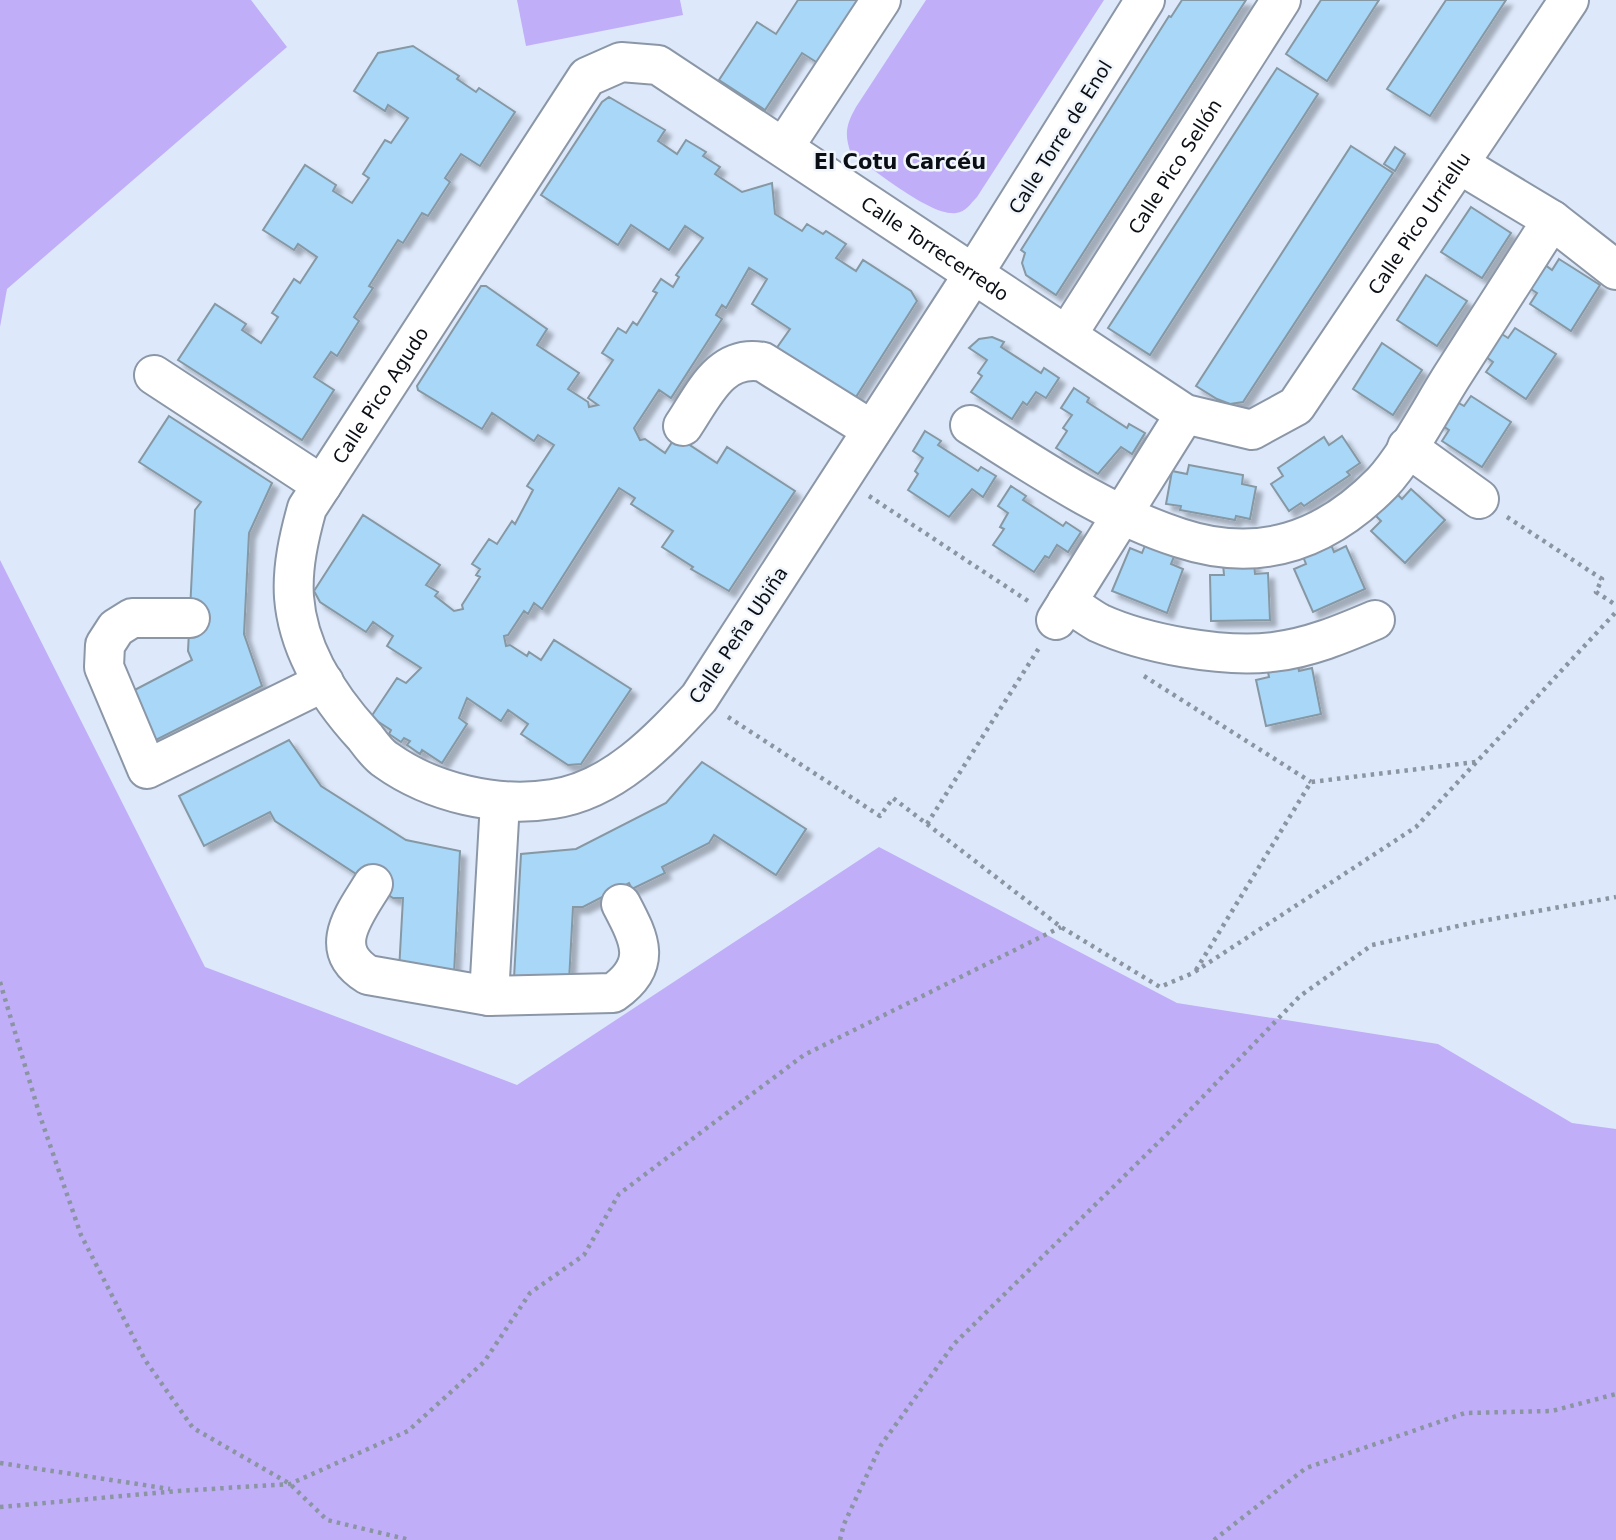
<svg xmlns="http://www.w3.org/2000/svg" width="1616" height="1540" font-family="'DejaVu Sans',sans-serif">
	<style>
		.green { fill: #c0aef9 }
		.building { fill: #a9d7f7; stroke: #8698a4; stroke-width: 2; filter: url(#shadow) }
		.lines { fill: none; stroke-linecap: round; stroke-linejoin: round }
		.minor-casing { stroke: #8b97a7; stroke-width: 42 }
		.path { stroke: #8b94a1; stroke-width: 4.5; stroke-dasharray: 3.5 5; stroke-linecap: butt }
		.minor { stroke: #fff; stroke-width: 38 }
		.labels { text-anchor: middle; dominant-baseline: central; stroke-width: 5; stroke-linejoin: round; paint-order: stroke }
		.street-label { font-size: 19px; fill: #0b0f15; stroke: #f1f6fd }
		.neighbourhood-label { font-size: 21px; font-weight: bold; fill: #0b0f15; stroke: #f1f6fd }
	</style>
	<defs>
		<filter id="shadow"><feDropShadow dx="6" dy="6" stdDeviation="2" flood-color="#0004"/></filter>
	</defs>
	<rect width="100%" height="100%" fill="#dde9fb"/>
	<!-- green -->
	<g class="green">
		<path d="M0,0h251l36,47 -280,242 -7,38z"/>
		<path d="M517,0h163l3,15 -157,31z"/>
		<path d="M926,0h178l-127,197c-7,7 -11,15 -21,16 -25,4 -83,-45 -105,-59 -7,-20 -5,-29 5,-47z"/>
		<path d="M0,560l205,407 312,118 362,-238 298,156 261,41 134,79 44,6v411h-1616z"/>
	</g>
	<!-- building -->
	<g class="building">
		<path d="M798,0h65l-42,65 -19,-12 -37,57 -46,-30 38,-58 19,12z"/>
		<path d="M1182,0h64l-190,295 -30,-20 -4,-12 3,-10 -4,-3 148,-234 2,1z"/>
		<path d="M1321,0h58l-52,81 -41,-27z"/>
		<path d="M1446,0h60l-76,116 -43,-27z"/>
		<path d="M413,46l46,30 -2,3 19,13 3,-4 36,24 -35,54 -19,-12 -16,24 5,4 -22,34 -6,-3 -19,30 -5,-3 -29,46 4,2 -19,29 5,4 -22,35 -6,-4 -17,25 20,13 -32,50 -124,-80 37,-56 31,20 -4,6 19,13 17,-26 -6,-4 22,-34 6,4 17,-26 -19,-13 -4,6 -31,-20 42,-65 31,20 -3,6 19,12 17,-25 -6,-4 22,-34 6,3 17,-25 -20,-13 -3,6 -31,-20 24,-38z"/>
		<path d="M1277,68l41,26 -168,261 -42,-27z"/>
		<path d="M609,97l56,33 -7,11 19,13 9,-14 20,12 -3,4 17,11 -5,7 27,18 30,-9 3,31 27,17 5,-7 16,10 3,-3 20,13 -10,14 20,13 7,-11 48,31 6,10 -63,99 -78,-51 14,-20 -38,-25 15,-25 -18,-11 -23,40 -4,-3 -6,10 6,4 -51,79 -12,-8 -25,38 6,12 5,-1 20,14 11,-17 41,27 10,-16 68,44 -66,100 -38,-22 2,-2 -31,-20 11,-16 -42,-27 4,-6 -16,-10 -77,121 -8,-6 -6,11 -4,-3 -16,24 -4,1 2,10 4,-1 17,11 2,-4 12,8 13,-20 77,49 -50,75 -13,1 -47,-31 7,-10 -20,-14 -7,11 -34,-23 -8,20 8,6 -25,39 -20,-13 -2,4 -13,-9 3,-4 -6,-3 -3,4 -12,-8 2,-4 -20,-13 26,-39 9,5 15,-15 -34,-22 6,-10 -20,-14 -7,10 -46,-30 -6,-11 49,-76 77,50 -14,20 12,7 -3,4 19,15 9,-2 -1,-4 18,-28 -4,-2 4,-6 -8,-5 17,-25 8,5 15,-23 3,3 18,-34 -6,-4 27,-41 -16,-10 -4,6 -42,-28 -10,16 -64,-39 -1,-4 64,-100h5l61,43 -10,16 42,28 -11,16 20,13 1,5 9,-2 -10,-7 25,-38 -11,-7 16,-25 8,5 7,-11 4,3 20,-32 -4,-2 8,-12 12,8 6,-10 -3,-2 27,-37 -18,-12 -16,24 -38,-25 -13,20 -77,-50 61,-93z"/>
		<path d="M1351,146l42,27 -150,229 -13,2 -13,-5 -21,-13z"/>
		<path d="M1395,147l10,7 -10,17 -11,-7z"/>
		<path d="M1471,207l40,26 -29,45 -41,-26z"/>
		<path d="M1559,259l41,26 -29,46 -41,-27 7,-11 -11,-7 15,-24 11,8z"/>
		<path d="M1426,275l41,26 -30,45 -40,-26z"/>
		<path d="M1515,328l41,26 -30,45 -40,-27 7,-10 -11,-8 15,-23 11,7z"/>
		<path d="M992,337l12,5 -3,5 40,26 3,-5 15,10 -13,20 -10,-6 -9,13 -4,-3 -11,17 -41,-27 11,-16 -4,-3 9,-13 -18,-12 10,-9z"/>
		<path d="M1382,343l40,27 -29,45 -40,-26z"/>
		<path d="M1074,388l15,10 -2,4 40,26 2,-4 16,9 -13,21 -11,-7 -23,27 -42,-26 11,-17 -4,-3 9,-13 -11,-7z"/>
		<path d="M1471,396l40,26 -29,45 -40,-26 7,-11 -12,-8 15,-23 12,7z"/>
		<path d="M169,416l103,67 -23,50 -5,101 18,52 -110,56 -25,-48 65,-34 -4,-9 7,-141 6,-8 -62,-40z"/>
		<path d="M925,431l16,10 -3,4 40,26 3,-4 15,9 -13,21 -11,-8 -23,28 -41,-27 10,-16 -3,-3 8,-13 -10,-7z"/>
		<path d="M1342,436l18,27 -13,9 3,3 -46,31 -3,-3 -12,8 -18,-27 12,-8 -5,-8 46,-31 5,8z"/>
		<path d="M1189,465l54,10 -1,9 14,3 -6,32 -14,-3 -1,4 -55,-10 1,-4 -15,-2 6,-33 15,3z"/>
		<path d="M1011,486l15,10 -3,4 40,26 3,-4 15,10 -13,20 -11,-7 -8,13 -4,-2 -11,16 -41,-27 11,-16 -4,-2 8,-14 -10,-7z"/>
		<path d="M1411,489l34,31 -40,43 -34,-32 10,-10 -8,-8 21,-22 8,8z"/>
		<path d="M1330,542l4,10 12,-6 19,43 -52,23 -19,-43 12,-5 -4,-10z"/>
		<path d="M1146,543l29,11 -4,10 12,5 -16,44 -55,-22 18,-43 12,5z"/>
		<path d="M1254,563l1,11 13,-1 2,47 -59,1 -1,-46h14l-1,-11z"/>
		<path d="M1297,660l2,11 13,-3 9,46 -55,12 -10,-46 13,-3 -2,-10z"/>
		<path d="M289,740l32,46 85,54 54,11 -6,123 -55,-3 4,-73h-10l-118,-77 -5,-9 -66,34 -25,-50z"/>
		<path d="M702,762l104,67 -30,46 -62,-40 -5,8 -47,24 3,6 -33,16 -3,-6 -46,24h-10l-4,74 -55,-3 7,-124 55,-5 90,-46z"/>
	</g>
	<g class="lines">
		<defs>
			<g id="minor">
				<path id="s1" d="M1145,0l-171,273 -275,425c-39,42 -85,92 -146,101 -55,9 -121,-6 -167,-39 -8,-5 -15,-15 -21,-23 -35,-38 -67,-87 -71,-140 -2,-30 5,-60 13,-89l280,-431 34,-15 37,3 527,349 67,16 44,-24 273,-406"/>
				<path d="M784,147l97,-147"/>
				<path d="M1552,220l64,50"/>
				<path id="s2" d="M1067,335l214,-335"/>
				<path d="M154,375l168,110"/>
				<path d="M970,425c67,42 135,89 210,113 79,26 145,3 202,-55 23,-24 51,-77 70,-107 33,-52 67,-104 100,-156l-93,-56"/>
				<path d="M683,426c21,-31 37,-72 80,-64l109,68"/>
				<path d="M1407,447l72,52"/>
				<path d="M1067,602c11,7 21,15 32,21 46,21 124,35 174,29 36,-4 69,-18 102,-32"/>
				<path d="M190,618h-58l-16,10 -11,17 -1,22 43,102 177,-87"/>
				<path d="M1056,620l129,-206"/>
				<path d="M500,802l-11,194 124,-3c40,-28 27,-53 8,-89"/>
				<path d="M373,884c-19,31 -47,65 -5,91l121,21"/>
			</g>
		</defs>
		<!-- minor casing -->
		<use href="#minor" class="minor-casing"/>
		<!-- path -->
		<g class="path">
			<path d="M869,496l159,105"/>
			<path d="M1507,517l95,62 -6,13 20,13"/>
			<path d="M1144,676l167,106"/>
			<path d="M728,717l152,99 13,-18 168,129 99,60 33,-14 223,-146 200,-215"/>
			<path d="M927,824l112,-176"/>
			<path d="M1196,970l115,-188 165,-20"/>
			<path d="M0,982l40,134 41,119 64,125 48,68 97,56 37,36 83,20"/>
			<path d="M0,1463l170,26"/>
			<path d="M0,1507l178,-16 112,-7 118,-53 76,-69 46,-69 54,-38 35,-61 185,-139 257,-128"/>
			<path d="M840,1540l4,-16 37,-79 73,-101 215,-212 131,-136 72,-51 104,-23 140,-25"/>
			<path d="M1214,1540l92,-72 159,-55 87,-2 64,-17"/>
		</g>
		<!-- minor -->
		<use href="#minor" class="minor"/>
	</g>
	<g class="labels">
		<!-- street labels -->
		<g class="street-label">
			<text transform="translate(1060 137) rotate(-58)">Calle Torre de Enol</text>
			<text stroke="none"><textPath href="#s2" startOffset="200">Calle Pico Sellón</textPath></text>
			<text stroke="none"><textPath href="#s1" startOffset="3026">Calle Pico Urriellu</textPath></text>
			<text stroke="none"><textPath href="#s1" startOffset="2387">Calle Torrecerredo</textPath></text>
			<text stroke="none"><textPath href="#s1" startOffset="1601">Calle Pico Agudo</textPath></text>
			<text transform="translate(738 635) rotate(-56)">Calle Peña Ubiña</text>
		</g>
		<!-- neighbourhood labels -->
		<g class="neighbourhood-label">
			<text x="900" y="162">El Cotu Carcéu</text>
		</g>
	</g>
</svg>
